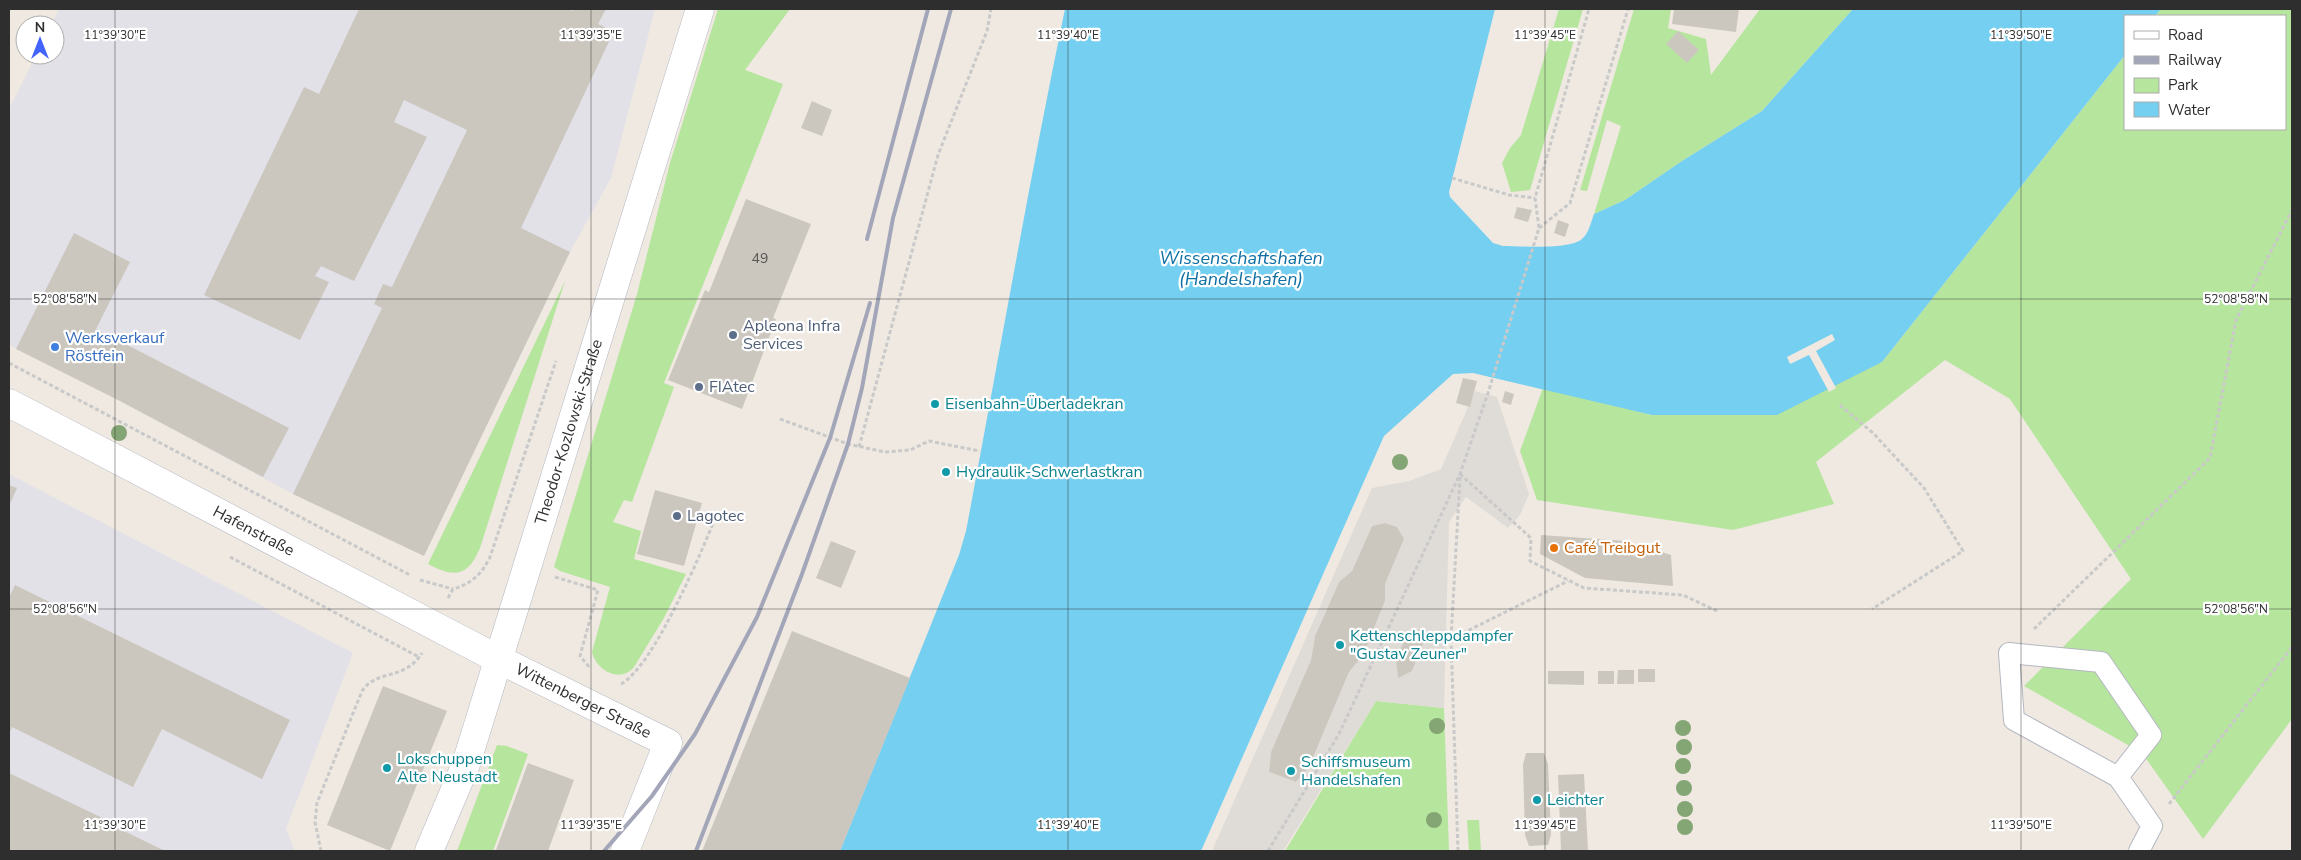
<svg xmlns="http://www.w3.org/2000/svg" width="2301" height="860" font-family="'Nunito Sans',sans-serif">
	<style>
		.industrial { fill: #e3e1e8 }
		.green { fill: #b6e59e }
		.plaza { fill: #dfdcd8; fill-rule: evenodd }
		.water { fill: #75cff0 }
		.pier { fill: #efe9e1 }
		.building { fill: #cbc7bf }
		.lines { fill: none; stroke-linecap: round; stroke-linejoin: round }
		.service-casing { stroke: #b4b7c1; stroke-width: 22 }
		.minor-casing { stroke: #b4b7c1; stroke-width: 29 }
		.tertiary-casing { stroke: #b4b7c1; stroke-width: 29 }
		.secondary-casing { stroke: #b4b7c1; stroke-width: 29 }
		.path { stroke: #c9c9c9; stroke-width: 3; stroke-dasharray: 4 2.5; stroke-linecap: butt }
		.service { stroke: #fff; stroke-width: 20 }
		.minor { stroke: #fff; stroke-width: 28 }
		.tertiary { stroke: #fff; stroke-width: 28 }
		.secondary { stroke: #fff; stroke-width: 28 }
		.rail { stroke: #a3a6b8; stroke-width: 4 }
		.tree { fill: #84a574 }
		.ticks { fill: none; stroke: #2e2e2e; stroke-width: 1; stroke-opacity: 0.45 }
		.service-dot { fill: #5c6f8a; stroke: #fff; stroke-width: 2 }
		.shop-dot { fill: #3f7fe0; stroke: #fff; stroke-width: 2 }
		.culture-dot { fill: #0f9aa8; stroke: #fff; stroke-width: 2 }
		.food-dot { fill: #e8710a; stroke: #fff; stroke-width: 2 }
		.labels { text-anchor: middle; dominant-baseline: central; stroke-width: 4.5; stroke-linejoin: round; paint-order: stroke }
		.number-label { font-size: 14px; fill: #555452 }
		.service-label { font-size: 16px; fill: #4e5e75; stroke: #fff; text-anchor: start }
		.shop-label { font-size: 16px; fill: #366cbe; stroke: #fff; text-anchor: start }
		.culture-label { font-size: 16px; fill: #0d838f; stroke: #fff; text-anchor: start }
		.street-label { font-size: 16px; fill: #2e2e2e; stroke: #fff }
		.food-label { font-size: 16px; fill: #c56008; stroke: #fff; text-anchor: start }
		.water-label { font-size: 18px; font-style: italic; fill: #0d6fa3; stroke: #fff }
		.ticks-label { font-size: 12px; text-anchor: middle; fill: #2e2e2e; stroke: #fff; stroke-width: 4.5; stroke-linejoin: round; paint-order: stroke }
	</style>
	<rect width="100%" height="100%" fill="#efe9e1"/>
	<!-- industrial -->
	<g class="industrial">
		<path d="M59,9h596l-44,169 -41,74 -146,304 -131,-62 -173,-93 -111,-56v-236l27,-54h19v-30h-4z"/>
		<path d="M9,474l344,179 -67,176 9,22h-286z"/>
	</g>
	<!-- green -->
	<g class="green">
		<path d="M718,9h72l-45,61 38,14 -119,299 10,4 -42,115 -8,-2 -11,22 28,9 -7,28 52,15 -22,44 -30,49c-14,17 -38,3 -42,-15l18,-65 -50,-16 -6,-4 83,-273 33,-131z"/>
		<path d="M1559,9h24l-53,181 -19,2 -9,-29 8,-15 11,-13z"/>
		<path d="M1634,9h37l-3,19 38,11 5,36 49,-66h93l-91,102 -80,50 -57,39 -31,14 27,-88 -14,-6 -20,71 -7,-1z"/>
		<path d="M2161,9h131v710l-89,120 -61,-86 -118,-67 107,-107 -121,-180 -65,-39 -129,102 18,42 -101,26 -196,-30 -17,-49 23,-63 109,27 230,-53 243,-307v74h160v-113h-130z"/>
		<path d="M565,281l-85,267c-12,29 -26,30 -52,16z"/>
		<path d="M1376,701l68,7 5,143h-164z"/>
		<path d="M497,745l10,1 21,8 -35,97h-36z"/>
		<path d="M1467,820h12l2,31h-12z"/>
	</g>
	<!-- plaza -->
	<path class="plaza" d="M1475,391l22,6 32,97 -9,21 -12,13 -42,-31 -17,25 -5,186 -68,-7 -93,150h-71l160,-363 37,-7 32,-12zM1385,523l12,4 7,12 -19,45v17l-22,53 -14,18 -40,95 -13,15 -27,-10 2,-20 40,-92 4,-24 24,-54 13,-11 20,-45zM1424,638l-12,33 -14,6 -2,-17z"/>
	<!-- water -->
	<path class="water" d="M1065,9h430l-46,183 1,5 43,46 10,3c18,0 66,4 79,-7 7,-6 9,-17 12,-25l31,-14 57,-39 80,-50 91,-102h308l-6,7h-30v39l-243,307 -105,53h-125l-179,-42 -20,1 -69,62 -183,415h-361l119,-296 7,-24c33,-174 63,-349 99,-522z"/>
	<!-- pier -->
	<path class="pier" d="M1832,334l3,6 -19,11 20,37 -7,4 -20,-37 -19,9 -3,-7z"/>
	<!-- building -->
	<g class="building">
		<path d="M359,9h208l5,2 1,-2h33l-8,15 16,7 -93,197 49,24 -146,304 -131,-62 89,-186 -8,-4 9,-20 9,3 75,-157 -63,-30 -10,22 33,15 -73,144 -33,-15 -6,10 14,6 -29,58 -96,-45 100,-208 15,7z"/>
		<path d="M1674,9h65l-3,23 -64,-8z"/>
		<path d="M1678,31l21,19 -12,13 -21,-19z"/>
		<path d="M812,101l20,9 -10,26 -21,-8z"/>
		<path d="M746,199l65,25 -38,94 3,1 -34,90 -74,-29 37,-90 4,2z"/>
		<path d="M1517,207l15,3 -4,12 -14,-4z"/>
		<path d="M1558,220l11,4 -4,13 -11,-4z"/>
		<path d="M74,233l56,29 -34,67 193,99 -26,49 -143,-76 -104,-52z"/>
		<path d="M1463,378l14,3 -7,26 -14,-4z"/>
		<path d="M1505,391l9,3 -3,11 -9,-3z"/>
		<path d="M9,485l8,3 -8,18z"/>
		<path d="M655,490l47,13 -18,63 -47,-12z"/>
		<path d="M1385,523l12,4 7,12 -19,45v17l-22,54 -14,17 -40,95 -13,15 -27,-10 2,-20 40,-92 4,-24 24,-54 13,-11 20,-45z"/>
		<path d="M1541,535l86,6 44,14 2,31 -88,-8 -45,-24z"/>
		<path d="M831,541l25,10 -15,37 -25,-10z"/>
		<path d="M15,585l275,135 -28,59 -100,-50 -29,58 -121,-60 -3,7v-136z"/>
		<path d="M1419,630l6,8 -13,33 -14,7 -2,-18 12,-27z"/>
		<path d="M792,631l118,47 -70,173h-138z"/>
		<rect x="1638" y="669" width="17" height="13"/>
		<path d="M1618,670h16v14h-17z"/>
		<path d="M1548,671h36v14l-36,-1z"/>
		<rect x="1598" y="671" width="16" height="13"/>
		<path d="M383,686l64,25 -57,140 -63,-26z"/>
		<path d="M1526,753h18l4,11 3,71 -3,10 -19,1 -4,-11 -2,-70z"/>
		<path d="M528,763l46,17 -26,71h-50l-2,-1z"/>
		<path d="M9,773l108,52 -1,2 49,24h-156z"/>
		<path d="M1584,774l4,77h-27l-3,-76z"/>
	</g>
	<g class="lines">
		<defs>
			<path id="service" d="M2118,777l33,-42 -50,-73 -92,-9 5,67 104,57 34,49 -13,25"/>
			<g id="minor">
				<path id="s1" d="M498,659l170,84 -43,108"/>
			</g>
			<g id="tertiary">
				<path id="s2" d="M9,403l489,256"/>
			</g>
			<g id="secondary">
				<path id="s3" d="M429,851l37,-87 234,-755"/>
			</g>
		</defs>
		<!-- service casing -->
		<use href="#service" class="service-casing"/>
		<!-- minor casing -->
		<use href="#minor" class="minor-casing"/>
		<!-- tertiary casing -->
		<use href="#tertiary" class="tertiary-casing"/>
		<!-- secondary casing -->
		<use href="#secondary" class="secondary-casing"/>
		<!-- path -->
		<g class="path">
			<path d="M1452,178l57,17 26,3"/>
			<path d="M1539,228l31,-25 58,-194"/>
			<path d="M9,363l401,212"/>
			<path d="M1840,405l33,28 51,55 39,63 -91,58"/>
			<path d="M780,419l68,25 37,8 25,-2 19,-9 51,10"/>
			<path d="M859,447l79,-292 49,-124 4,-22"/>
			<path d="M1460,474l71,64 -1,23 54,27 99,7 34,16"/>
			<path d="M230,557l189,100"/>
			<path d="M555,577l43,13 -18,66 10,12"/>
			<path d="M420,580l33,9"/>
			<path d="M448,598l5,-9c18,-5 29,-15 37,-32l66,-196"/>
			<path d="M2034,629l176,-171 26,-138 56,-110"/>
			<path d="M1451,639l117,-58"/>
			<path d="M621,684c33,-18 80,-131 95,-168"/>
			<path d="M2169,804l123,-157"/>
			<path d="M321,851l-6,-29 2,-19 45,-112c14,-22 43,-10 60,-38"/>
			<path d="M1268,851l71,-117 121,-260 28,-81 51,-165 -4,-30 54,-189"/>
			<path d="M1458,851l-7,-212 9,-162"/>
		</g>
		<!-- service -->
		<use href="#service" class="service"/>
		<!-- minor -->
		<use href="#minor" class="minor"/>
		<!-- tertiary -->
		<use href="#tertiary" class="tertiary"/>
		<!-- secondary -->
		<use href="#secondary" class="secondary"/>
		<!-- rail -->
		<g class="rail">
			<path d="M867,239l61,-230"/>
			<path d="M604,851l48,-55 43,-62 62,-117 73,-179 40,-135"/>
			<path d="M696,851l106,-277 46,-130 14,-56 31,-170 58,-209"/>
		</g>
	</g>
	<!-- trees -->
	<g class="tree">
		<circle cx="119" cy="433" r="8"/>
		<circle cx="1400" cy="462" r="8"/>
		<circle cx="1437" cy="726" r="8"/>
		<circle cx="1683" cy="728" r="8"/>
		<circle cx="1684" cy="747" r="8"/>
		<circle cx="1683" cy="766" r="8"/>
		<circle cx="1684" cy="788" r="8"/>
		<circle cx="1685" cy="809" r="8"/>
		<circle cx="1434" cy="820" r="8"/>
		<circle cx="1685" cy="827" r="8"/>
	</g>
	<!-- ticks -->
	<path class="ticks" d="M115,9v842M591,9v842M1068,9v842M1545,9v842M2021,9v842M9,299h2283M9,609h2283"/>
	<!-- markers -->
	<g class="service-dot">
		<circle cx="733" cy="335" r="5"/>
		<circle cx="699" cy="387" r="5"/>
		<circle cx="677" cy="516" r="5"/>
	</g>
	<circle class="shop-dot" cx="55" cy="347" r="5"/>
	<g class="culture-dot">
		<circle cx="935" cy="404" r="5"/>
		<circle cx="946" cy="472" r="5"/>
		<circle cx="1340" cy="645" r="5"/>
		<circle cx="387" cy="768" r="5"/>
		<circle cx="1291" cy="771" r="5"/>
		<circle cx="1537" cy="800" r="5"/>
	</g>
	<circle class="food-dot" cx="1554" cy="548" r="5"/>
	<g class="labels">
		<!-- number labels -->
		<g class="number-label">
			<text x="760" y="258">49</text>
		</g>
		<!-- service labels -->
		<g class="service-label">
			<text x="743" y="326">Apleona Infra<tspan x="743" dy="18">Services</tspan></text>
			<text x="709" y="387">FIAtec</text>
			<text x="687" y="516">Lagotec</text>
		</g>
		<!-- shop labels -->
		<g class="shop-label">
			<text x="65" y="338">Werksverkauf<tspan x="65" dy="18">Röstfein</tspan></text>
		</g>
		<!-- culture labels -->
		<g class="culture-label">
			<text x="945" y="404">Eisenbahn-Überladekran</text>
			<text x="956" y="472">Hydraulik-Schwerlastkran</text>
			<text x="1350" y="636">Kettenschleppdampfer<tspan x="1350" dy="18">"Gustav Zeuner"</tspan></text>
			<text x="397" y="759">Lokschuppen<tspan x="397" dy="18">Alte Neustadt</tspan></text>
			<text x="1301" y="762">Schiffsmuseum<tspan x="1301" dy="18">Handelshafen</tspan></text>
			<text x="1547" y="800">Leichter</text>
		</g>
		<!-- street labels -->
		<g class="street-label">
			<text stroke="none"><textPath href="#s3" startOffset="442">Theodor-Kozlowski-Straße</textPath></text>
			<text stroke="none"><textPath href="#s2" startOffset="276">Hafenstraße</textPath></text>
			<text stroke="none"><textPath href="#s1" startOffset="95">Wittenberger Straße</textPath></text>
		</g>
		<!-- food labels -->
		<g class="food-label">
			<text x="1564" y="548">Café Treibgut</text>
		</g>
		<!-- water labels -->
		<g class="water-label">
			<text x="1241" y="258">Wissenschaftshafen<tspan x="1241" dy="21">(Handelshafen)</tspan></text>
		</g>
	</g>
	<g class="ticks-label">
		<text x="115" y="39">11°39'30"E</text>
		<text x="591" y="39">11°39'35"E</text>
		<text x="1068" y="39">11°39'40"E</text>
		<text x="1545" y="39">11°39'45"E</text>
		<text x="2021" y="39">11°39'50"E</text>
		<text x="65" y="303">52°08'58"N</text>
		<text x="2236" y="303">52°08'58"N</text>
		<text x="65" y="613">52°08'56"N</text>
		<text x="2236" y="613">52°08'56"N</text>
		<text x="115" y="829">11°39'30"E</text>
		<text x="591" y="829">11°39'35"E</text>
		<text x="1068" y="829">11°39'40"E</text>
		<text x="1545" y="829">11°39'45"E</text>
		<text x="2021" y="829">11°39'50"E</text>
	</g>
	<!-- border -->
	<rect width="2301" height="860" fill="none" stroke="#2e2e2e" stroke-width="20"/>
	<!-- legend -->
	<rect x="2124" y="15" width="162" height="115" fill="#ffffff" stroke="#ababab"/>
	<rect x="2134" y="31" width="25" height="8" fill="#ffffff" stroke="#ababab"/>
	<text x="2168" y="40" font-size="15" fill="#2e2e2e">Road</text>
	<rect x="2134" y="56" width="25" height="8" fill="#a3a6b8" stroke="#ababab"/>
	<text x="2168" y="65" font-size="15" fill="#2e2e2e">Railway</text>
	<rect x="2134" y="78" width="25" height="15" fill="#b6e59e" stroke="#ababab"/>
	<text x="2168" y="90" font-size="15" fill="#2e2e2e">Park</text>
	<rect x="2134" y="102" width="25" height="15" fill="#75cff0" stroke="#ababab"/>
	<text x="2168" y="115" font-size="15" fill="#2e2e2e">Water</text>
	<!-- north arrow -->
	<g transform="translate(40 40)"><circle r="24" fill="#ffffff" stroke="#ababab"/>
	<path d="M0-4L9 19L0 12L-9 19Z" fill="#4264fb"/>
	<text y="-8" font-size="14" font-weight="bold" text-anchor="middle" fill="#2e2e2e">N</text>
	</g>
</svg>
